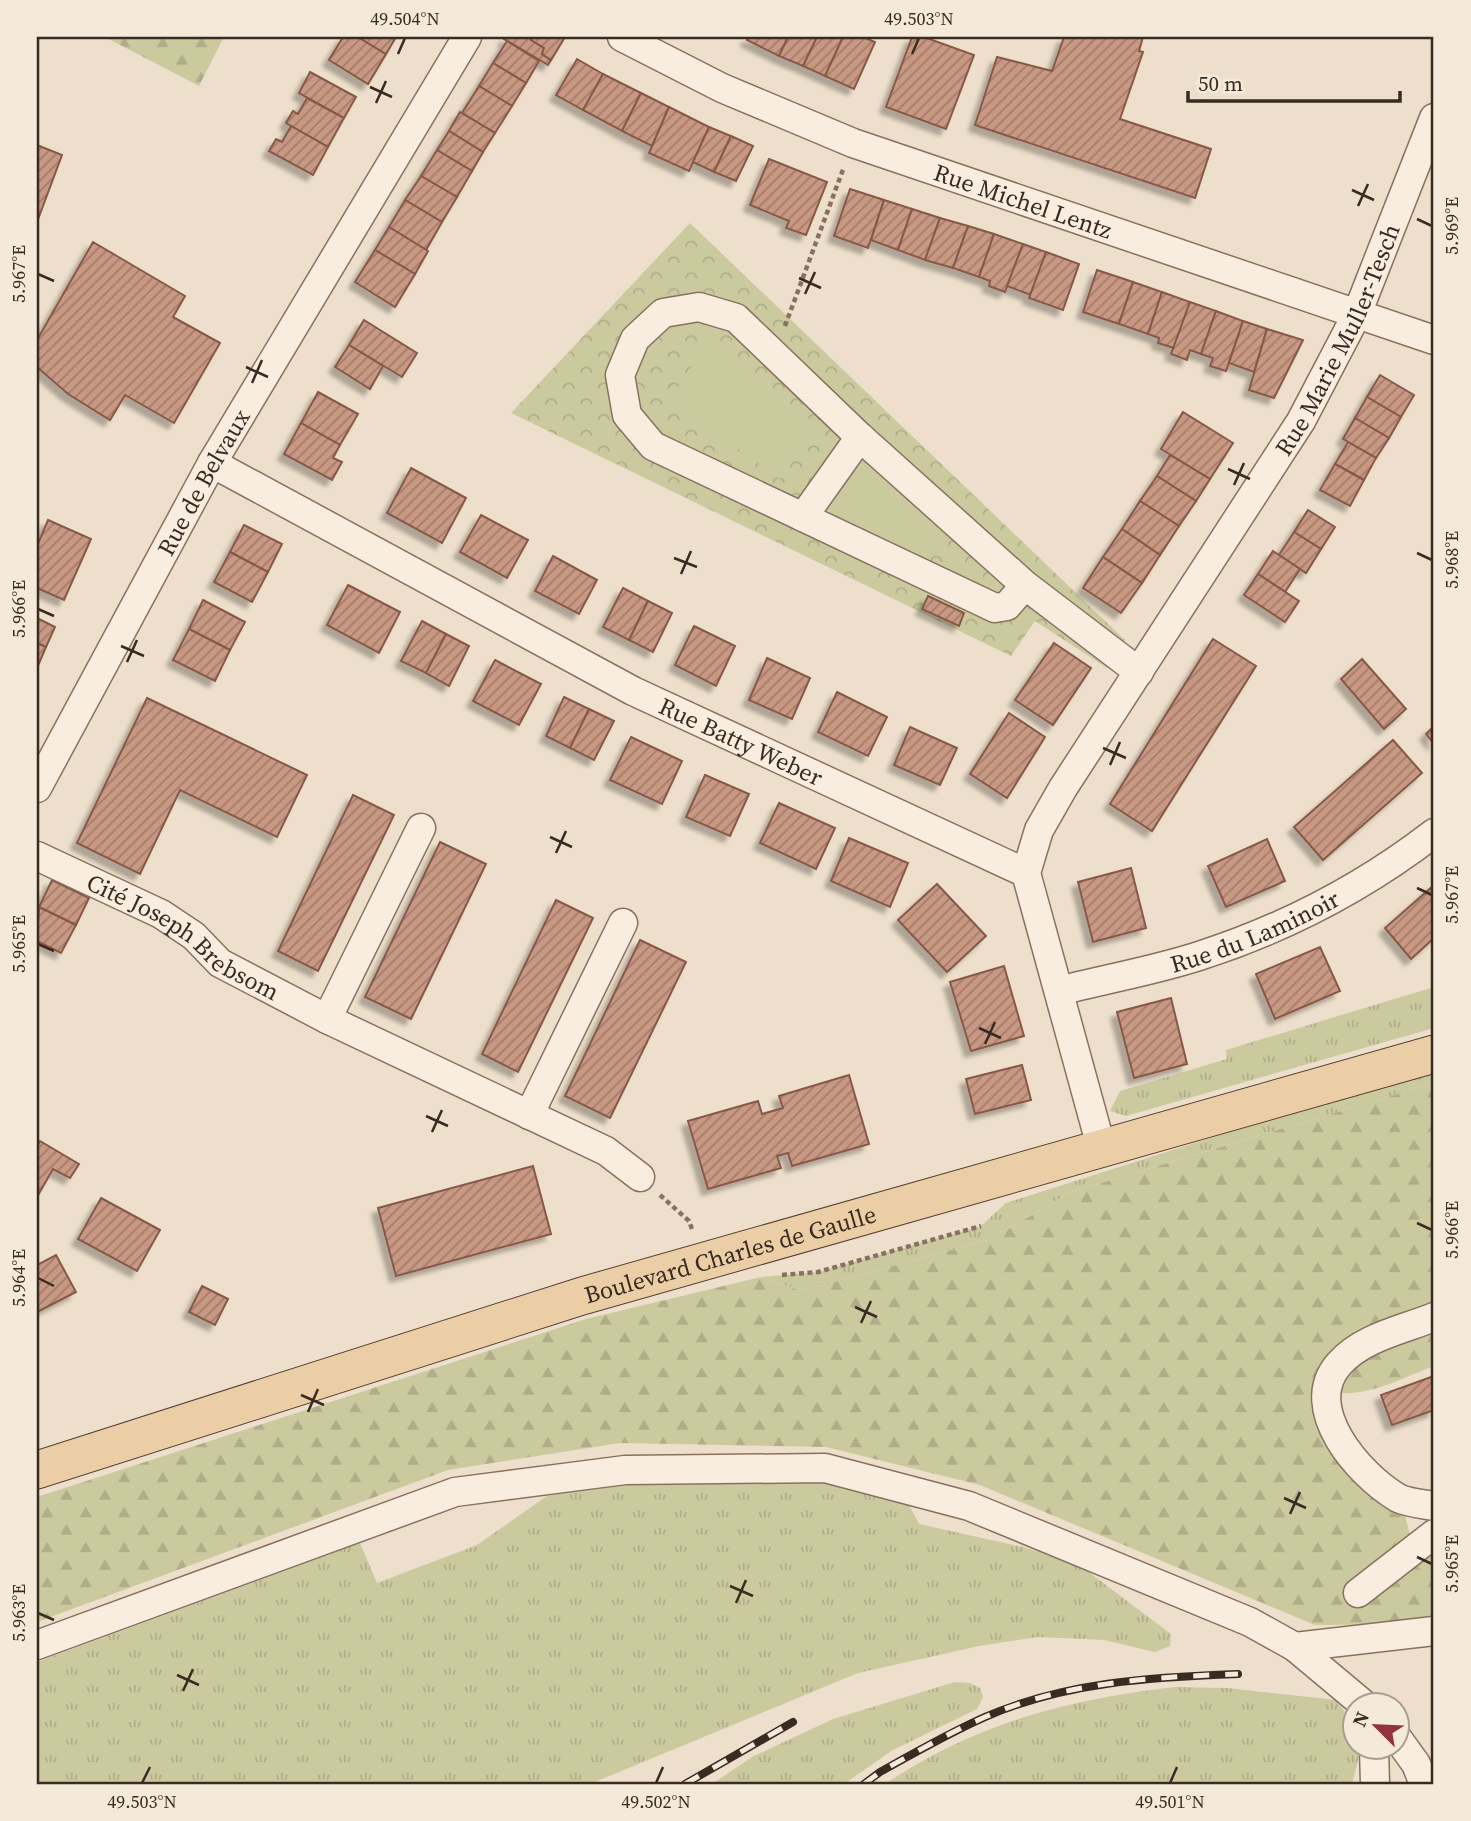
<svg xmlns="http://www.w3.org/2000/svg" width="1471" height="1821" font-family="'Source Serif 4',serif">
	<style>
		.grass { fill: url(#grass-tufts) }
		.forest { fill: url(#forest-firs) }
		.park { fill: url(#park-crowns) }
		.pitch { fill: #cbca9f }
		.building { fill: url(#building-hatch); stroke: #875947; stroke-width: 2; filter: url(#shadow) }
		.lines { fill: none; stroke-linecap: round; stroke-linejoin: round }
		.minor-casing { stroke: #897160; stroke-width: 31 }
		.major-casing { stroke: #574033; stroke-width: 39 }
		.path { stroke: #897160; stroke-width: 4.5; stroke-dasharray: 5 3.5; stroke-linecap: butt }
		.minor { stroke: #f8edde; stroke-width: 28 }
		.major { stroke: #eccea6; stroke-width: 37 }
		.rail-casing { stroke: #3a2b22; stroke-width: 8 }
		.rail { stroke: #f4eada; stroke-width: 5; stroke-dasharray: 16; stroke-linecap: butt }
		.ticks { fill: none; stroke: #3a2b22; stroke-width: 2.5 }
		.labels { text-anchor: middle; dominant-baseline: central; stroke-width: 5; stroke-linejoin: round; paint-order: stroke }
		.street-label { font-size: 24px; fill: #3a2b22; stroke: #f4eada }
		.neatline { fill: none; stroke: #3a2b22; stroke-width: 2.5 }
		.ticks-label { font-size: 18px; text-anchor: middle; fill: #3a2b22 }
	</style>
	<defs>
		<pattern id="grass-tufts" width="24" height="20" patternUnits="userSpaceOnUse" patternTransform="scale(1.75)"><rect width="24" height="20" fill="#cbca9f"/><path d="M3 7l-1-3M5 7V3M7 7l1-3M15 17l-1-3M17 17v-4M19 17l1-3" fill="none" stroke="#afae89"/></pattern>
		<pattern id="forest-firs" width="22" height="20" patternUnits="userSpaceOnUse" patternTransform="scale(1.75)"><rect width="22" height="20" fill="#cbca9f"/><path d="M5 1l3.5 6h-7zM16 11l3.5 6h-7z" fill="#afae89"/></pattern>
		<pattern id="park-crowns" width="20" height="18" patternUnits="userSpaceOnUse" patternTransform="scale(1.75)"><rect width="20" height="18" fill="#cbca9f"/><path d="M2 6a3 3 0 1 1 6 0M12 15a3 3 0 1 1 6 0" fill="none" stroke="#afae89"/></pattern>
		<pattern id="building-hatch" width="6" height="6" patternUnits="userSpaceOnUse" patternTransform="scale(1.75)"><rect width="6" height="6" fill="#c89883"/><path d="M-1 1l2-2M0 6l6-6M5 7l2-2" fill="none" stroke="#a37c6b"/></pattern>
		<filter id="shadow"><feDropShadow dx="-6" dy="6" stdDeviation="2" flood-color="#0004"/></filter>
	</defs>
	<rect width="100%" height="100%" fill="#eddfcb"/>
	<!-- grass -->
	<g class="grass">
		<path d="M1434,987v41l-308,88 -16,-5 10,-20 107,-32 -1,-9z"/>
		<path d="M1434,1067v16l-363,109 -80,47 -190,52 -40,-14 57,-5 163,-46 25,-23z"/>
		<path d="M806,1478l102,25 11,21 104,23 55,17 93,70 -1,12 -15,6 -51,-12 -66,-3 -59,9 -121,27 -268,111h-553v-122l323,-119 17,40 100,-38 70,-49 80,-14z"/>
		<path d="M955,1682l15,1 10,5 3,9 -6,12 -84,41 -49,34h-132l40,-27 81,-38z"/>
		<path d="M1174,1687l53,1 109,12 20,26v22h5l-9,36h-467c91,-61 181,-84 289,-97z"/>
	</g>
	<!-- forest -->
	<g class="forest">
		<path d="M105,37h119l-25,49z"/>
		<path d="M1434,1083v283c-34,13 -71,34 -108,25l2,28 73,81 12,47 21,-13v82l-6,8 -113,1 -335,-140 -154,-38 -206,-4 -172,27 -411,152v-125l549,-178 175,-42 40,14 190,-52 80,-47z"/>
	</g>
	<!-- park -->
	<path class="park" d="M690,223l435,417 -18,28 -72,-47 -24,35 -500,-243z"/>
	<!-- pitch -->
	<g class="pitch">
		<path d="M707,345l112,81 -39,53 -111,-80z"/>
		<path d="M858,458l91,64 -33,47 -91,-65z"/>
	</g>
	<!-- building -->
	<g class="building">
		<path d="M343,37h15l28,17 -18,30 -39,-24z"/>
		<path d="M358,37h38l-10,17z"/>
		<path d="M506,37h27l-2,3 13,8 -2,6 9,6 -3,5 -44,-26z"/>
		<path d="M533,37h32l-14,23 -9,-6 2,-6 -13,-8z"/>
		<path d="M748,37h40l-9,19 -32,-16z"/>
		<path d="M788,37h29l-14,29 -24,-10z"/>
		<path d="M817,37h26l-18,39 -22,-10z"/>
		<path d="M843,37h20l12,5 -21,47 -29,-13z"/>
		<path d="M912,37h12l50,18 -28,74 -60,-22z"/>
		<path d="M1064,37h79l-4,14 4,1 -23,67 91,30 -16,49 -220,-73 22,-68 55,14z"/>
		<path d="M507,41l32,20 -13,22 -33,-20z"/>
		<path d="M577,59l26,15 -20,36 -27,-15z"/>
		<path d="M493,63l33,20 -14,23 -33,-20z"/>
		<path d="M310,72l46,25 -12,21 -45,-25z"/>
		<path d="M603,74l38,19 -19,38 -39,-21z"/>
		<path d="M479,86l33,20 -17,27 -33,-20z"/>
		<path d="M641,93l28,14 -17,39 -30,-15z"/>
		<path d="M307,98l37,20 -16,29 -42,-24 7,-12 5,3z"/>
		<path d="M669,107l40,20 -20,44 -40,-18z"/>
		<path d="M460,112l35,21 -12,19 -34,-21z"/>
		<path d="M291,126l37,21 -15,28 -44,-24 7,-12 6,3z"/>
		<path d="M709,127l22,9 -17,36 -21,-10z"/>
		<path d="M449,131l34,21 -11,19 -35,-21z"/>
		<path d="M731,136l22,10 -17,35 -22,-9z"/>
		<path d="M37,145l25,10 -25,67z"/>
		<path d="M437,150l35,21 -15,26 -36,-21z"/>
		<path d="M769,159l58,23 -21,53 -20,-7 3,-7 -39,-16z"/>
		<path d="M421,176l36,21 -15,25 -37,-22z"/>
		<path d="M850,189l34,11 -16,48 -34,-12z"/>
		<path d="M405,200l37,22 -16,28 -37,-23z"/>
		<path d="M884,200l28,9 -14,41 -27,-10z"/>
		<path d="M912,209l28,9 -15,42 -27,-10z"/>
		<path d="M940,218l28,8 -15,42 -28,-8z"/>
		<path d="M968,226l26,8 -15,43 -26,-9z"/>
		<path d="M389,227l39,24 -13,23 -40,-24z"/>
		<path d="M994,234l29,10 -18,48 -16,-6 1,-5 -11,-4z"/>
		<path d="M93,242l92,54 -12,21 47,26 -46,80 -49,-28 -15,25 -42,-26 -31,-27v-27z"/>
		<path d="M1023,244l23,8 -15,43 -24,-9z"/>
		<path d="M375,250l40,24 -20,33 -40,-25z"/>
		<path d="M1046,252l33,12 -16,46 -34,-12z"/>
		<path d="M1097,270l36,12 -14,42 -36,-12z"/>
		<path d="M1133,282l29,10 -14,42 -29,-10z"/>
		<path d="M1162,292l28,10 -16,46 -16,-5 1,-5 -11,-4z"/>
		<path d="M1190,302l26,9 -15,43 -11,-4 -3,10 -16,-6z"/>
		<path d="M1216,311l27,10 -17,50 -16,-5 3,-8 -12,-4z"/>
		<path d="M364,320l53,33 -15,24 -53,-32z"/>
		<path d="M1243,321l24,8 -13,43 -25,-9z"/>
		<path d="M1267,329l36,11 -29,58 -25,-8z"/>
		<path d="M349,345l34,21 -13,23 -35,-22z"/>
		<path d="M1380,375l34,20 -13,22 -34,-20z"/>
		<path d="M318,392l40,22 -18,31 -39,-22z"/>
		<path d="M1367,397l34,20 -12,21 -34,-20z"/>
		<path d="M1183,412l50,31 -23,36 -49,-30z"/>
		<path d="M1355,418l34,20 -13,20 -33,-19z"/>
		<path d="M301,423l39,22 -7,13 9,4 -10,18 -48,-26z"/>
		<path d="M1348,442l28,16 -12,22 -29,-16z"/>
		<path d="M1170,455l40,24 -14,22 -39,-25z"/>
		<path d="M1335,464l29,16 -14,26 -30,-16z"/>
		<path d="M411,468l55,30 -24,45 -55,-30z"/>
		<path d="M1157,476l39,25 -17,25 -39,-25z"/>
		<path d="M1140,501l39,25 -19,29 -38,-26z"/>
		<path d="M1308,510l27,17 -14,22 -27,-17z"/>
		<path d="M481,515l47,25 -21,38 -47,-26z"/>
		<path d="M48,520l43,19 -27,61 -27,-12v-42z"/>
		<path d="M244,525l38,19 -14,28 -38,-20z"/>
		<path d="M1122,529l38,26 -18,28 -39,-26z"/>
		<path d="M1294,532l27,17 -15,24 -27,-18z"/>
		<path d="M1273,551l27,18 -15,23 -27,-18z"/>
		<path d="M230,552l38,20 -16,30 -38,-20z"/>
		<path d="M553,556l44,24 -18,34 -44,-23z"/>
		<path d="M1103,557l39,26 -21,30 -38,-25z"/>
		<path d="M1258,574l41,27 -14,21 -41,-27z"/>
		<path d="M348,585l52,27 -21,41 -52,-28z"/>
		<path d="M623,588l25,13 -19,39 -26,-13z"/>
		<path d="M928,596l36,17 -5,13 -37,-17z"/>
		<path d="M203,600l42,22 -15,28 -41,-21z"/>
		<path d="M648,601l24,12 -19,39 -24,-12z"/>
		<path d="M37,618l18,9 -9,20 -9,-4z"/>
		<path d="M422,621l24,13 -20,39 -25,-12z"/>
		<path d="M694,626l41,20 -19,40 -41,-21z"/>
		<path d="M189,629l41,21 -15,31 -42,-21z"/>
		<path d="M446,634l23,12 -20,40 -23,-13z"/>
		<path d="M1213,639l43,27 -104,165 -42,-27z"/>
		<path d="M37,643l9,4 -9,21z"/>
		<path d="M1054,643l37,25 -38,57 -38,-25z"/>
		<path d="M767,658l43,20 -18,41 -43,-19z"/>
		<path d="M1362,659l44,50 -22,20 -43,-50z"/>
		<path d="M495,660l46,24 -22,41 -46,-24z"/>
		<path d="M837,692l50,25 -19,39 -50,-24z"/>
		<path d="M564,697l25,12 -19,39 -24,-12z"/>
		<path d="M147,698l160,77 -30,62 -97,-47 -40,84 -63,-31z"/>
		<path d="M589,709l25,12 -20,39 -24,-12z"/>
		<path d="M1009,713l36,24 -38,61 -37,-24z"/>
		<path d="M1434,726v18l-8,-10z"/>
		<path d="M910,727l47,21 -17,37 -46,-20z"/>
		<path d="M631,737l51,24 -20,43 -52,-24z"/>
		<path d="M1393,740l29,33 -99,87 -29,-33z"/>
		<path d="M705,775l44,19 -19,42 -44,-19z"/>
		<path d="M353,795l41,20 -76,156 -40,-20z"/>
		<path d="M779,803l56,25 -19,41 -56,-26z"/>
		<path d="M849,838l59,25 -18,44 -59,-26z"/>
		<path d="M1267,839l18,42 -59,26 -18,-41z"/>
		<path d="M440,842l46,22 -75,155 -46,-22z"/>
		<path d="M1131,868l15,60 -53,14 -15,-60z"/>
		<path d="M52,880l37,18 -13,27 -37,-18z"/>
		<path d="M937,884l49,52 -39,36 -49,-52z"/>
		<path d="M1434,885v53l-23,21 -26,-31z"/>
		<path d="M556,900l37,18 -75,154 -36,-18z"/>
		<path d="M39,907l37,18 -15,28 -24,-12z"/>
		<path d="M640,940l46,22 -76,156 -45,-22z"/>
		<path d="M1320,947l20,44 -65,28 -19,-45z"/>
		<path d="M1004,966l20,70 -53,15 -21,-69z"/>
		<path d="M1171,998l16,66 -53,14 -17,-66z"/>
		<path d="M1022,1065l9,35 -56,14 -9,-35z"/>
		<path d="M849,1075l20,69 -77,22 -4,-13 -11,3 4,12 -73,21 -20,-68 70,-20 4,13 21,-6 -4,-12z"/>
		<path d="M40,1141l39,23 -9,14 -17,-9 -16,28v-51z"/>
		<path d="M533,1166l18,68 -155,42 -18,-68z"/>
		<path d="M101,1198l59,32 -23,41 -59,-32z"/>
		<path d="M56,1255l20,37 -39,20v-47z"/>
		<path d="M202,1286l26,13 -13,26 -26,-13z"/>
		<path d="M1434,1376v34l-42,15 -11,-30z"/>
	</g>
	<g class="lines">
		<defs>
			<g id="minor">
				<path id="s1" d="M622,37l100,51 131,55 581,197"/>
				<path id="s2" d="M212,463l421,228 393,182 76,277"/>
				<path d="M803,517l57,-80"/>
				<path d="M1025,585l-18,21 -12,2 -342,-162 -26,-31 -7,-40 15,-36 28,-26 36,-6 37,11 124,119 165,148 114,87"/>
				<path id="s3" d="M37,788l175,-325 255,-426"/>
				<path id="s4" d="M37,856l124,58 33,22 26,27 107,56 279,132 34,26"/>
				<path id="s5" d="M1026,873l13,-43 24,-42 238,-367 56,-107 77,-196"/>
				<path id="s6" d="M1059,991c46,-12 94,-20 140,-35 84,-27 165,-69 235,-123"/>
				<path d="M327,1019l94,-191"/>
				<path d="M529,1115l94,-192"/>
				<path d="M1434,1317c-32,13 -71,20 -95,47 -39,44 20,111 59,134 10,5 25,6 36,8"/>
				<path d="M1358,1593l76,-59"/>
				<path d="M37,1645l418,-153 170,-22 200,-2 144,38 281,116 45,25 67,56"/>
				<path d="M1295,1647l139,-16"/>
				<path d="M1398,1739l18,25 8,20"/>
				<path d="M1374,1748l1,36"/>
			</g>
			<g id="major">
				<path id="s7" d="M37,1470l545,-174 852,-242"/>
			</g>
		</defs>
		<!-- minor casing -->
		<use href="#minor" class="minor-casing"/>
		<!-- major casing -->
		<use href="#major" class="major-casing"/>
		<!-- path -->
		<g class="path">
			<path d="M785,326l59,-159"/>
			<path d="M660,1195l29,26 4,11"/>
			<path d="M782,1275l36,-3 163,-46"/>
		</g>
		<!-- minor -->
		<use href="#minor" class="minor"/>
		<!-- major -->
		<use href="#major" class="major"/>
		<defs>
			<g id="rail">
				<path d="M685,1784l108,-62"/>
				<path d="M864,1784l16,-12c34,-19 69,-39 105,-55 80,-35 167,-40 253,-43"/>
			</g>
		</defs>
		<!-- rail casing -->
		<use href="#rail" class="rail-casing"/>
		<!-- rail -->
		<use href="#rail" class="rail"/>
	</g>
	<!-- ticks -->
	<path class="ticks" d="M398,54l7,-16M912,54l7,-16M370,87l22,10M376,103l10,-22M1352,190l22,10M1358,206l10,-22M1417,219l15,7M38,274l16,7M799,278l22,10M805,294l10,-22M246,367l22,10M252,383l10,-23M1228,469l22,10M1234,485l10,-22M1417,553l15,7M674,558l23,9M681,574l10,-23M38,609l16,7M121,646l23,10M127,662l10,-22M1103,748l23,10M1110,765l10,-23M550,837l22,10M556,853l10,-22M1417,888l15,7M38,944l16,7M979,1028l22,10M985,1044l10,-22M426,1116l22,10M432,1132l10,-22M1417,1223l15,7M38,1278l16,8M855,1307l22,10M861,1323l10,-22M301,1395l23,10M308,1412l10,-23M1284,1498l22,10M1290,1514l10,-22M1417,1557l15,7M730,1586l23,10M736,1603l10,-23M38,1613l16,7M177,1675l22,10M183,1691l10,-22M142,1783l8,-16M656,1783l7,-16M1170,1783l7,-16"/>
	<g class="labels">
		<!-- street labels -->
		<g class="street-label">
			<text stroke="none"><textPath href="#s1" startOffset="434">Rue Michel Lentz</textPath></text>
			<text stroke="none"><textPath href="#s5" startOffset="620">Rue Marie Muller-Tesch</textPath></text>
			<text stroke="none"><textPath href="#s3" startOffset="348">Rue de Belvaux</textPath></text>
			<text stroke="none"><textPath href="#s2" startOffset="598">Rue Batty Weber</textPath></text>
			<text stroke="none"><textPath href="#s6" startOffset="205">Rue du Laminoir</textPath></text>
			<text stroke="none"><textPath href="#s4" startOffset="168">Cité Joseph Brebsom</textPath></text>
			<text stroke="none"><textPath href="#s7" startOffset="726">Boulevard Charles de Gaulle</textPath></text>
		</g>
	</g>
	<!-- border -->
	<rect width="1471" height="1821" fill="none" stroke="#f4eada" stroke-width="77"/>
	<!-- north arrow -->
	<g transform="translate(1376 1726) rotate(294)"><circle r="33" fill="#f4eada" stroke="#aa9e90" stroke-width="2"/>
	<path d="M0-5L12 26L0 18L-12 26Z" fill="#943340"/>
	<text y="-10" font-size="19" font-weight="bold" text-anchor="middle" fill="#3a2b22">N</text>
	</g>
	<!-- scale -->
	<path d="M1188 91v10h212v-10" fill="none" stroke="#3a2b22" stroke-width="3.5"/>
	<text x="1198" y="91" font-size="21" fill="#3a2b22" stroke="#f4eada" stroke-width="5" paint-order="stroke">50 m</text>
	<rect x="38" y="38" width="1394" height="1745" class="neatline"/>
	<g class="ticks-label">
		<text x="405" y="25">49.504°N</text>
		<text x="919" y="25">49.503°N</text>
		<text transform="translate(1452 226) rotate(-90)" y="6">5.969°E</text>
		<text transform="translate(19 274) rotate(-90)" y="6">5.967°E</text>
		<text transform="translate(1452 560) rotate(-90)" y="6">5.968°E</text>
		<text transform="translate(19 609) rotate(-90)" y="6">5.966°E</text>
		<text transform="translate(1452 895) rotate(-90)" y="6">5.967°E</text>
		<text transform="translate(19 944) rotate(-90)" y="6">5.965°E</text>
		<text transform="translate(1452 1230) rotate(-90)" y="6">5.966°E</text>
		<text transform="translate(19 1278) rotate(-90)" y="6">5.964°E</text>
		<text transform="translate(1452 1564) rotate(-90)" y="6">5.965°E</text>
		<text transform="translate(19 1613) rotate(-90)" y="6">5.963°E</text>
		<text x="142" y="1808">49.503°N</text>
		<text x="656" y="1808">49.502°N</text>
		<text x="1170" y="1808">49.501°N</text>
	</g>
</svg>
